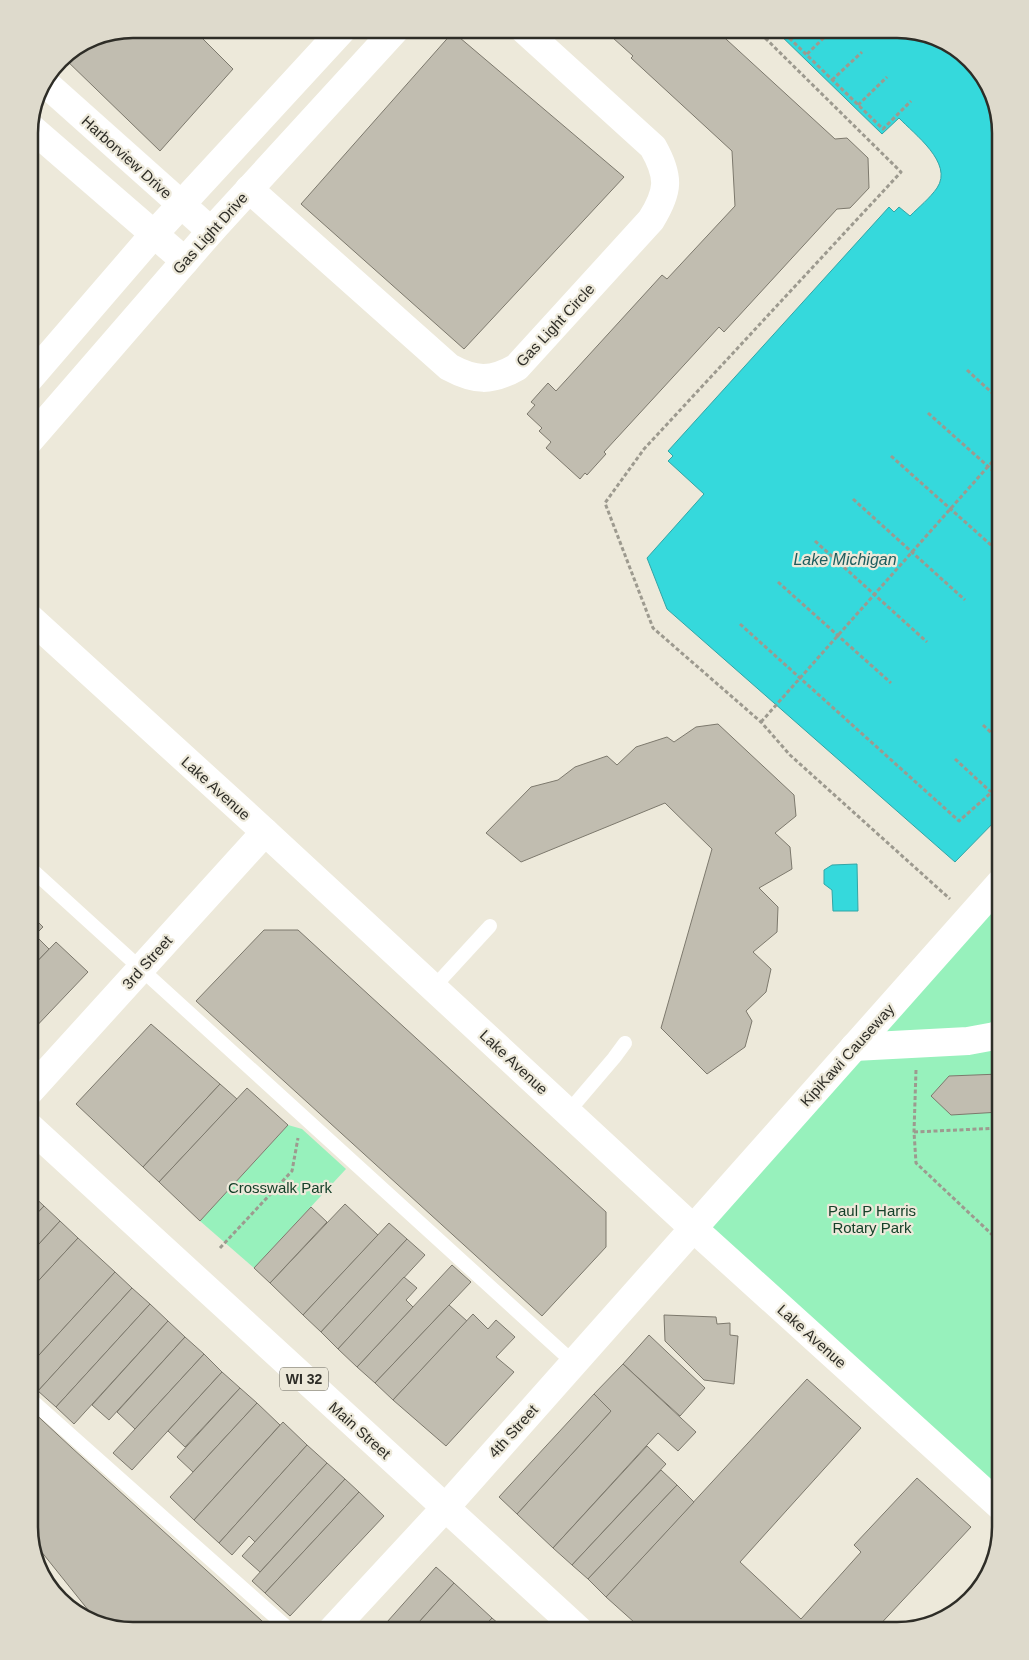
<svg xmlns="http://www.w3.org/2000/svg" width="1029" height="1660" font-family="Arial,sans-serif">
	<style>
		.green { fill: #97f1bc }
		.water { fill: #35d9dc; stroke: #33a5a6 }
		.building { fill: #c1bdb0; stroke: #7d796d }
		.lines { fill: none; stroke-linecap: round; stroke-linejoin: round }
		.path { stroke: #9d9a8f; stroke-width: 3; stroke-dasharray: 4 2.5; stroke-linecap: butt }
		.lane { stroke: #fff; stroke-width: 14 }
		.street { stroke: #fff; stroke-width: 28 }
		.primary { stroke: #fff; stroke-width: 28 }
		.labels { text-anchor: middle; dominant-baseline: central; stroke-width: 4.5; stroke-linejoin: round; paint-order: stroke }
		.shield { fill: #ede9da; stroke: #67655d; stroke-width: 1 }
		.shield-label { font-size: 14px; font-weight: bold; fill: #2e2d27 }
		.street-label { font-size: 15px; fill: #2e2d27; stroke: #ede9da }
		.park-label { font-size: 15px; fill: #154029; stroke: #ede9da }
		.water-label { font-size: 16px; font-style: italic; fill: #1d5d5e; stroke: #ede9da }
		.rim { fill: none; stroke: #2e2d27; stroke-width: 2.5 }
	</style>
	<rect width="100%" height="100%" fill="#ede9da"/>
	<!-- green -->
	<g class="green">
		<path d="M1000,885v610l-307,-267z"/>
		<path d="M288,1125l14,4 44,40 -92,99 -54,-47z"/>
	</g>
	<!-- water -->
	<g class="water">
		<path d="M774,29h129l51,17 35,41 11,46v683l-45,46 -288,-253 -20,-51 57,-64 -36,-33 5,-5 -5,-5 221,-244 5,5 5,-5 11,9c9,-9 20,-18 27,-28 17,-25 -23,-54 -38,-70l-17,16z"/>
		<path d="M857,864l1,47h-25l-1,-21 -8,-6v-14l8,-5z"/>
	</g>
	<!-- building -->
	<g class="building">
		<path d="M133,29h60l40,40 -73,82 -97,-94 30,-20z"/>
		<path d="M603,29h112l120,110 12,-1 21,20 1,30 -19,20 -13,1 -113,123 -5,-5 -115,125 2,2 -19,21 -2,-2 -5,6 -34,-31 5,-6 -12,-11 3,-3 -15,-14 8,-9 -4,-3 17,-19 8,8 106,-116 5,4 68,-73 -3,-55 -101,-93 2,-2z"/>
		<path d="M453,32l171,145 -160,172 -163,-145z"/>
		<path d="M718,724l76,71 2,21 -21,17 15,14 2,22 -33,19 19,19 -1,25 -24,20 18,17 -5,23 -20,19 6,10 -7,26 -38,27 -46,-46 51,-179 -47,-46 -144,59 -35,-29 45,-46 27,-7 17,-13 32,-11 10,9 19,-18 31,-10 7,5 22,-15z"/>
		<path d="M29,913l14,14 -8,8 14,14 -20,21z"/>
		<path d="M264,930h34l308,282v35l-64,69 -346,-315z"/>
		<path d="M56,942l32,30 -59,62v-64z"/>
		<path d="M151,1024l69,60 -77,83 -67,-63z"/>
		<path d="M1000,1074v38l-49,3 -20,-19 18,-20z"/>
		<path d="M220,1084l17,15 -78,83 -16,-15z"/>
		<path d="M247,1088l41,37 -88,96 -41,-39z"/>
		<path d="M29,1192l15,14 -15,16z"/>
		<path d="M345,1204l33,31 -75,80 -33,-32z"/>
		<path d="M44,1206l16,15 -31,34v-33z"/>
		<path d="M311,1207l16,15 -57,61 -16,-15z"/>
		<path d="M60,1221l18,17 -49,53v-36z"/>
		<path d="M389,1223l18,16 -86,93 -18,-17z"/>
		<path d="M78,1238l37,34 -86,94v-75z"/>
		<path d="M407,1239l18,16 -87,94 -17,-17z"/>
		<path d="M452,1265l19,17 -96,101 -18,-16z"/>
		<path d="M115,1272l17,16 -94,103 -9,-9v-16z"/>
		<path d="M404,1277l13,11 -11,12 7,7 -56,60 -19,-18z"/>
		<path d="M132,1288l18,16 -94,103 -18,-16z"/>
		<path d="M150,1304l18,17 -94,103 -18,-17z"/>
		<path d="M449,1305l18,16 -74,79 -18,-17z"/>
		<path d="M473,1314l15,15 8,-9 19,17 -19,20 18,15 -68,74 -53,-46z"/>
		<path d="M664,1315l52,2 1,7 13,-1v12l8,1 -4,48 -30,-4 -39,-39z"/>
		<path d="M168,1321l17,16 -76,83 -17,-15z"/>
		<path d="M649,1335l56,53 -25,28 -57,-52z"/>
		<path d="M185,1337l19,17 -69,75 -18,-17z"/>
		<path d="M204,1354l18,18 -90,98 -19,-17z"/>
		<path d="M623,1364l73,68 -18,19 -20,-18 -105,115 -36,-34 94,-103 -17,-17z"/>
		<path d="M222,1372l18,16 -55,59 -17,-16z"/>
		<path d="M807,1379l54,49 -121,134 61,57 60,-67 -7,-7 63,-67 54,49 -97,104h-230l-38,-34z"/>
		<path d="M240,1388l17,15 -64,69 -16,-15z"/>
		<path d="M594,1394l17,17 -94,103 -18,-17z"/>
		<path d="M257,1403l23,22 -86,95 -24,-23z"/>
		<path d="M29,1408l43,40 201,183h-147l-29,-10 -65,-81 -3,-13z"/>
		<path d="M283,1422l24,23 -88,98 -25,-23z"/>
		<path d="M307,1445l20,18 -72,79 -6,-6 -17,19 -13,-12z"/>
		<path d="M647,1446l19,18 -94,101 -19,-17z"/>
		<path d="M327,1463l18,16 -85,93 -18,-16z"/>
		<path d="M661,1470l16,15 -89,94 -16,-14z"/>
		<path d="M345,1479l14,13 -94,101 -13,-12z"/>
		<path d="M677,1485l17,17 -88,95 -18,-18z"/>
		<path d="M359,1492l25,24 -94,100 -25,-23z"/>
		<path d="M436,1567l18,16 -43,48h-32z"/>
		<path d="M454,1583l38,35 -12,13h-69z"/>
		<path d="M492,1618l15,13h-27z"/>
	</g>
	<g class="lines">
		<!-- path -->
		<g class="path">
			<path d="M756,29l145,143 -257,277 -39,54 48,125 108,94 29,33 160,144"/>
			<path d="M780,29l103,100 28,-28"/>
			<path d="M807,54l26,-25"/>
			<path d="M832,80l30,-28"/>
			<path d="M858,105l29,-28"/>
			<path d="M967,370l33,30"/>
			<path d="M928,413l72,64"/>
			<path d="M891,456l109,97"/>
			<path d="M853,499l112,101"/>
			<path d="M815,541l112,101"/>
			<path d="M778,582l113,101"/>
			<path d="M740,624l219,197 41,-36"/>
			<path d="M761,722l239,-269"/>
			<path d="M983,725l17,16"/>
			<path d="M955,759l36,33"/>
			<path d="M916,1070l-2,62 2,31 84,79"/>
			<path d="M914,1132l86,-4"/>
			<path d="M220,1248l72,-77 6,-33"/>
		</g>
		<!-- lane -->
		<g class="lane">
			<path d="M29,867l545,496"/>
			<path d="M433,988l57,-62"/>
			<path d="M568,1112l46,-54 11,-15"/>
			<path d="M29,1398l262,233"/>
		</g>
		<!-- street -->
		<g class="street">
			<path d="M44,82l167,149"/>
			<path d="M29,126l156,135"/>
			<path d="M249,189l200,178c26,14 42,15 68,0l134,-147c18,-29 19,-43 2,-73l-130,-118"/>
			<path d="M29,379l125,-145 189,-205"/>
			<path d="M29,441l182,-210 185,-202"/>
			<path d="M29,617l236,215 428,396 307,278"/>
			<path d="M854,1047l114,-6 27,-5 5,-3"/>
			<path d="M29,1092l236,-260"/>
			<path d="M331,1631l114,-123 555,-625"/>
		</g>
		<!-- primary -->
		<path class="primary" d="M29,1126l551,505"/>
	</g>
	<g class="labels">
		<!-- shield labels -->
		<rect class="shield" x="280" y="1367.5" width="48" height="23" rx="4"/>
		<g class="shield-label">
			<text x="304" y="1379">WI 32</text>
		</g>
		<!-- street labels -->
		<g class="street-label">
			<text transform="translate(127 157) rotate(42)">Harborview Drive</text>
			<text transform="translate(210 233) rotate(-48)">Gas Light Drive</text>
			<text transform="translate(555 325) rotate(-47)">Gas Light Circle</text>
			<text transform="translate(216 788) rotate(42)">Lake Avenue</text>
			<text transform="translate(147 962) rotate(-48)">3rd Street</text>
			<text transform="translate(847 1055) rotate(-48)">KipiKawi Causeway</text>
			<text transform="translate(514 1062) rotate(43)">Lake Avenue</text>
			<text transform="translate(812 1336) rotate(42)">Lake Avenue</text>
			<text transform="translate(360 1430) rotate(42)">Main Street</text>
			<text transform="translate(513 1431) rotate(-48)">4th Street</text>
		</g>
		<!-- park labels -->
		<g class="park-label">
			<text x="280" y="1187">Crosswalk Park</text>
			<text x="872" y="1210">Paul P Harris<tspan x="872" dy="17">Rotary Park</tspan></text>
		</g>
		<!-- water labels -->
		<g class="water-label">
			<text x="845" y="559">Lake Michigan</text>
		</g>
	</g>
	<!-- crop -->
	<path d="M0 0H1029V1660H0ZM133 38H897A95 95 0 0 1 992 133V1527A95 95 0 0 1 897 1622H133A95 95 0 0 1 38 1527V133A95 95 0 0 1 133 38Z" fill="#dedacc" fill-rule="evenodd"/>
	<path class="rim" d="M133 38H897A95 95 0 0 1 992 133V1527A95 95 0 0 1 897 1622H133A95 95 0 0 1 38 1527V133A95 95 0 0 1 133 38Z"/>
</svg>
